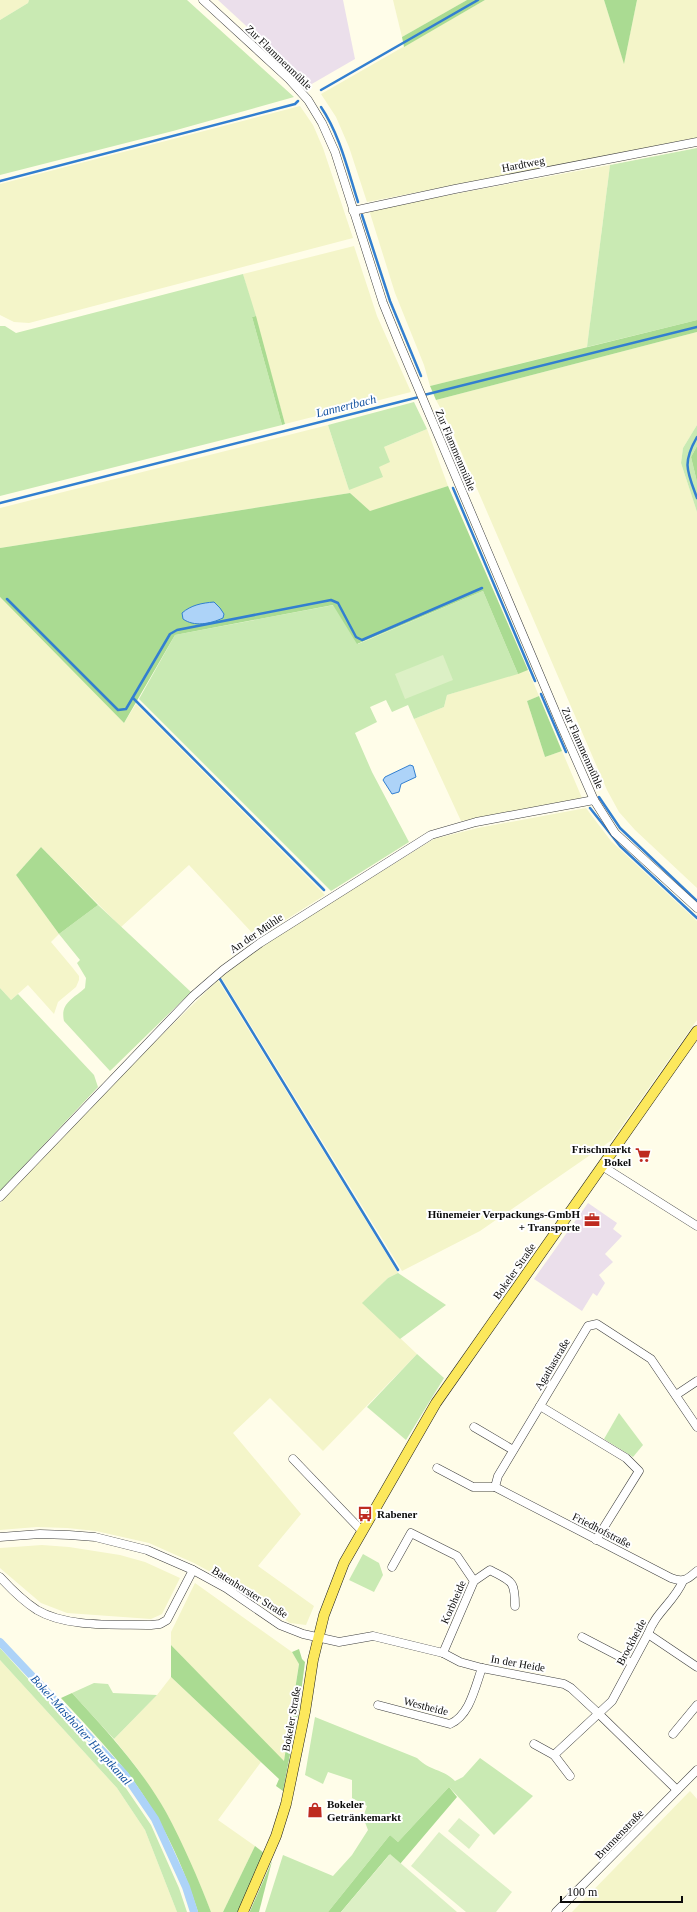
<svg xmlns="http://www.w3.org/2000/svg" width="697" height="1912" font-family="'Times New Roman',serif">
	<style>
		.industrial { fill: #ebdfeb }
		.farmland { fill: #f4f5c9 }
		.green { fill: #c9eab3 }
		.forest { fill: #aadb92 }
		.pitch { fill: #dcf0c5 }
		.water { fill: #add3f8; stroke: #327fd0 }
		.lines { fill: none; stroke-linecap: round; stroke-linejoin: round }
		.stream { stroke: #327fd0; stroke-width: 2.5 }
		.canal { stroke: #add3f8; stroke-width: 8 }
		.minor-casing { stroke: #3e3e3e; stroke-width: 9 }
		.major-casing { stroke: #1c1c1c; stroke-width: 11 }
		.minor { stroke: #fff; stroke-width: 8 }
		.major { stroke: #fce85c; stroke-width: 10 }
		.labels { text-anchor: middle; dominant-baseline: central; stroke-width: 4; stroke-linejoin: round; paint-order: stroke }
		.street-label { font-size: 11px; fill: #0b0b0b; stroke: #fff }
		.poi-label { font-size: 11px; font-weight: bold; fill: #0b0b0b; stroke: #fff; text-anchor: end }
		.water-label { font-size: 12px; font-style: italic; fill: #12519f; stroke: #fff }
	</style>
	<rect width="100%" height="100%" fill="#fffde9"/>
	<!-- industrial -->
	<g class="industrial">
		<path d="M218,0h125l12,59 -45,26z"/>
		<path d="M588,1203l29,20 -4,6 9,7 -17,18 8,8 -14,13 6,8 -8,13 -4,-3 -11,18 -48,-32z"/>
	</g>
	<!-- farmland -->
	<g class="farmland">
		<path d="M0,0h29l-1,3 -28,17z"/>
		<path d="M393,0h74l-65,37z"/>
		<path d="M485,0h119l20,63 13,-63h60v138l-330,64 -18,-55 -13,-30 -15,-23z"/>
		<path d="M300,106l13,19 10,23 30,90 -324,85 -15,-1 -14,-7v-131z"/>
		<path d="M610,165l-23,182 -157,39 -6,-21 -29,-72 -26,-83z"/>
		<path d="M354,246l23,70 34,76 -126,32 -42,-150z"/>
		<path d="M697,332v93l-14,23 -2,15 16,49v376l-62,-58 -16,-18 -12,-22 -157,-364 -14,-26z"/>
		<path d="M328,425l21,65 30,-23 5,-20 43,-18 21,57 -78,26 -20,-19 -350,55v-40z"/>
		<path d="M0,597l124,126 12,-19 189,191 -68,43 -68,-73 -68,62 -80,-80 -25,28 43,59 -8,8 21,25 7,9v4l-3,7 -18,15 -4,12 -26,-29 -17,15 -11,-12z"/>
		<path d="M528,670l11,26 -12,5 18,56 17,-6 20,47 -121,23 -47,-102 30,-12 3,-12z"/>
		<path d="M586,808l25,33 86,80v99l-85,120 -132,91 -78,40 -181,-294 42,-32 171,-106 44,-11z"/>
		<path d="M218,980l180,293 -10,5 -25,25 54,51 -94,97 -53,-53 -37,35 68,81 -43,52 56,40 -8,19 -16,-2 -59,-40 -37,-20 -45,-20 -53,-12 -29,-3 -30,-1 -37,3v-327l113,-120z"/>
		<path d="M42,1545l27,2 51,8 25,7 35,16 -18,36 -11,5 -84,-6 -26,-10 -41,-35v-20z"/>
		<path d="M195,1583l97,69 7,11 -15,99 -113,-117v-13z"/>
		<path d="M0,1660l117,128 28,42 32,82h-177z"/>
		<path d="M171,1677l90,85 -43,58 37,26 -32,66h-12l-11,-27 -34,-73 -29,-44 -23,-29 43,-44z"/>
		<path d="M690,1791l7,8v113h-125z"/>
	</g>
	<!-- green -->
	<g class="green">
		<path d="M29,0h158l107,97 -121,34 -173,44v-155l28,-17z"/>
		<path d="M697,148v172l-110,27 23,-182z"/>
		<path d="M243,274l13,42 -4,1 30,108 -282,71v-170h5l11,7z"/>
		<path d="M414,402l13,27 -43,18 6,15 -11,5 4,10 -34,13 -21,-65z"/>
		<path d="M697,425v21l-6,11 6,25v30l-16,-49 2,-15z"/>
		<path d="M483,591l35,83 -71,21 -3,12 -30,12 -6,-14 -16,7 -6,-12 -16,7 7,15 -22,11 17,39 37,70 -78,49 -192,-192 36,-64 159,-30 24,39z"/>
		<path d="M98,905l93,87 -81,79 -46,-50c-4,-18 9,-22 21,-33l1,-10 -9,-15 3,-3 -21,-26z"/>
		<path d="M0,988l11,12 7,-6 76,81 4,12 -98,104z"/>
		<path d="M398,1273l48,32 -46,34 -38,-36 26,-25z"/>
		<path d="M417,1354l27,24 -38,62 -39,-33z"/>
		<path d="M619,1413l24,32 -10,12 -29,-18z"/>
		<path d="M363,1554l16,9 4,12 -9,17 -25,-12z"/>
		<path d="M0,1648l121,133 30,44 28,63 8,24h-10l-32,-82 -28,-42 -117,-128z"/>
		<path d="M94,1683l14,1 5,9 44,2 -43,44 -42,-46z"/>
		<path d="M315,1717l102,41c14,14 25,10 38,23l8,-4 17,-19 53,38 -39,39 -45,-48 -51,55 -8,-7 -62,77h-63l18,-57 50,21 19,-21 16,-25 -5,-13 4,-11 -15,-8v-18l-24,-8 -5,12 -18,-9z"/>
	</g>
	<!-- forest -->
	<g class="forest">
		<path d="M467,0h18l-81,47 -2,-10z"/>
		<path d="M604,0h33l-13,64z"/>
		<path d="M256,316l29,108 -3,1 -30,-108z"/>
		<path d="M697,320v12l-261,68 -6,-14z"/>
		<path d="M697,446v36l-6,-25z"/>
		<path d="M448,486l80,184 -10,4 -35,-83 -126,53 -24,-39 -158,30 -51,88 -124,-126v-49l350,-55 20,18z"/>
		<path d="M539,696l23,55 -17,6 -18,-56z"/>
		<path d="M41,847l57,58 -39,29 -43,-59z"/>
		<path d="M171,1645l113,116 15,-97 -7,-12 7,-3 3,10 3,3 -6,46 -16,83 -7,-5 3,-7 -108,-102z"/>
		<path d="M72,1693c34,37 69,75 94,119 17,32 32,66 45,100h-13c-15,-49 -40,-100 -72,-141 -20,-25 -43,-49 -65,-73z"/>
		<path d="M449,1787l8,10 -57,67 -11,-9 -48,57h-13l62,-77 8,7z"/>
		<path d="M255,1846l9,7 -26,59h-15z"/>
		<path d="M272,1861l-13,51h-9v-1z"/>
	</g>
	<!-- pitch -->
	<g class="pitch">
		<path d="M443,655l10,25 -48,19 -10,-25z"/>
		<path d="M459,1818l21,17 -11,14 -21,-18z"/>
		<path d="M439,1832l73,60 -16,20h-30l-55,-46z"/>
		<path d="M390,1854l67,58h-116z"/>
	</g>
	<!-- water -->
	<g class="water">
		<path d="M214,602l6,6 4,6 -1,4c-13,6 -29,9 -40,1l-1,-6c9,-8 20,-10 32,-11z"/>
		<path d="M410,765l3,1 3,11 -15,7 -2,8 -7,2 -9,-14 2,-3z"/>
	</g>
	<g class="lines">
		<!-- stream -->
		<g class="stream">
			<path d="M321,90l157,-90"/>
			<path d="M321,107c19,28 27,64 37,95"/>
			<path d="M0,181l295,-77 3,-3"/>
			<path d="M362,215l28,86 31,75"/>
			<path d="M424,395l273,-68"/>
			<path d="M697,437c-15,26 -10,34 0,61"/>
			<path d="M453,488l82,193"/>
			<path d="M0,503l419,-106"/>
			<path d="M7,599l111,111 8,-1 44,-75 7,-4 154,-30 7,3 18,34 6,3 120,-52"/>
			<path d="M541,694l25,58"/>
			<path d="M133,698l191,192"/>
			<path d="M599,797l21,31 77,73"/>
			<path d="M590,808l30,38 77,72"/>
			<path d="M220,979l178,291"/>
		</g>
		<!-- canal -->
		<path class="canal" d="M0,1642l125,133 30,44 31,68 8,25"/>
		<defs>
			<g id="minor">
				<path d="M203,0l86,79 19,21 14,23 13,29 48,151 17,42 161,380 33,75 21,33 82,75"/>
				<path d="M353,211l102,-22 242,-47"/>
				<path d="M602,1166l95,60"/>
				<path d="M0,1197l193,-201 30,-26 37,-27 171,-108 45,-13 118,-22"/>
				<path d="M676,1395l21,-14"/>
				<path d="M540,1406l86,52 13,13 -43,69"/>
				<path d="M474,1427l39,23"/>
				<path d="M697,1427l-46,-68 -54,-35 -9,2 -90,150 -3,11 176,91c13,5 17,1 26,-7"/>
				<path d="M293,1459l69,72"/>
				<path d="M437,1468l36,19h22"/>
				<path d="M0,1537l40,-3 29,1 26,2 52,13 46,20 33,18 54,37 23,9 36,8 34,-6 70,17 17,9 22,6 82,16 7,4 28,26 78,76"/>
				<path d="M392,1567l19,-34 46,23 17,25"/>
				<path d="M0,1577c11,12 23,24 37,33 30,18 80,14 114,15l9,-1 7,-4 26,-50"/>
				<path d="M648,1634l49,33"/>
				<path d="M582,1637l50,26"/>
				<path d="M443,1653l31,-72 16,-11c22,12 25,10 25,36"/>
				<path d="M378,1705l72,19c20,-9 25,-37 32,-56"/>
				<path d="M673,1734l24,-29"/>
				<path d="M534,1744l20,11"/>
				<path d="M570,1776l-16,-21 58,-54 36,-67c7,-21 26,-32 35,-53"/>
				<path d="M556,1912l141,-142"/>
			</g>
			<path id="major" d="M243,1912l33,-76 10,-32 19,-92 8,-52 11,-45 20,-52 92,-160 261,-372"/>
		</defs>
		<!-- minor casing -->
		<use href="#minor" class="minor-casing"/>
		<!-- major casing -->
		<use href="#major" class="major-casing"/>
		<!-- minor -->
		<use href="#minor" class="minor"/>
		<!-- major -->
		<use href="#major" class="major"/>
	</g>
	<!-- icons -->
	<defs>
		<symbol id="supermarket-bare" viewBox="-9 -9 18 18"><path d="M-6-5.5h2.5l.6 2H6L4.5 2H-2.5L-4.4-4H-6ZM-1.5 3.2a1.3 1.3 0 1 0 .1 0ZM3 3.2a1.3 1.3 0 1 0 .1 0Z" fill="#be2b20" stroke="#fff" stroke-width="2.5" paint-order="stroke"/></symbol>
		<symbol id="office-bare" viewBox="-9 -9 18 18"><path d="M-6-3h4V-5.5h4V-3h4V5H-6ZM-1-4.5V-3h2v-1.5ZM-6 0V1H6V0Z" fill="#be2b20" stroke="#fff" stroke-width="2.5" paint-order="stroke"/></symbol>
		<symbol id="bus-bare" viewBox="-9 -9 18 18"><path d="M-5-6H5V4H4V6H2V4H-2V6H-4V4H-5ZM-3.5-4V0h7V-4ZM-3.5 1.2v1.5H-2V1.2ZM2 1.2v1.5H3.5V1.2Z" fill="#be2b20" stroke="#fff" stroke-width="2.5" paint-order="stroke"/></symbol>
		<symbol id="shop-bare" viewBox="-9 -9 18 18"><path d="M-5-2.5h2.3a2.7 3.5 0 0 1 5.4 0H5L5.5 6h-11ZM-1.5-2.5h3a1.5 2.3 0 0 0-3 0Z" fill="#be2b20" stroke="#fff" stroke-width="2.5" paint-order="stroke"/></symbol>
	</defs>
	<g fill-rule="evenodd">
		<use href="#supermarket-bare" x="632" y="1144" width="22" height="22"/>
		<use href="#office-bare" x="581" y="1209" width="22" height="22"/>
		<use href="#bus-bare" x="354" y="1503" width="22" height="22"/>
		<use href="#shop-bare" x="304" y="1799" width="22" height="22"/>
	</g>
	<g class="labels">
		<!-- street labels -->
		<g class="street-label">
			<text transform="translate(279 57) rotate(44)">Zur Flammenmühle</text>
			<text transform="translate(523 164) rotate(-11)">Hardtweg</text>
			<text transform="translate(456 450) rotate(67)">Zur Flammenmühle</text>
			<text transform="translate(583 748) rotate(66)">Zur Flammenmühle</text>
			<text transform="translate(256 933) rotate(-34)">An der Mühle</text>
			<text transform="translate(514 1271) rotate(-55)">Bokeler Straße</text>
			<text transform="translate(552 1364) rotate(-59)">Agathastraße</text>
			<text transform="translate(602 1530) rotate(27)">Friedhofstraße</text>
			<text transform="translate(250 1592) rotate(32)">Batenhorster Straße</text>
			<text transform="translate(453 1602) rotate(-66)">Korbheide</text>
			<text transform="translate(631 1642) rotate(-62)">Brockheide</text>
			<text transform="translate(518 1663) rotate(10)">In der Heide</text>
			<text transform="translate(426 1706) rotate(14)">Westheide</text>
			<text transform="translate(291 1719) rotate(-80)">Bokeler Straße</text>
			<text transform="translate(619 1834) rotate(-46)">Brunnenstraße</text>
		</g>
		<!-- poi labels -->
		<g class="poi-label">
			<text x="631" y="1149">Frischmarkt<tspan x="631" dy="13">Bokel</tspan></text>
			<text x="580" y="1214">Hünemeier Verpackungs-GmbH<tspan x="580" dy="13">+ Transporte</tspan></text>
			<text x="377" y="1514" text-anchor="start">Rabener</text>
			<text x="327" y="1804" text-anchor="start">Bokeler<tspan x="327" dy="13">Getränkemarkt</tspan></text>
		</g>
		<!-- water labels -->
		<g class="water-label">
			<text transform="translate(346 406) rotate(-14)">Lannertbach</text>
			<text transform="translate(81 1730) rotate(48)">Bokel-Mastholter Hauptkanal</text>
		</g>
	</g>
	<!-- scale -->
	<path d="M561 1896v6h121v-6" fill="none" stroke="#0b0b0b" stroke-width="2"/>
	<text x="567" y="1896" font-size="12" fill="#0b0b0b" stroke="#ffffff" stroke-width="3" paint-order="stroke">100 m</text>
</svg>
